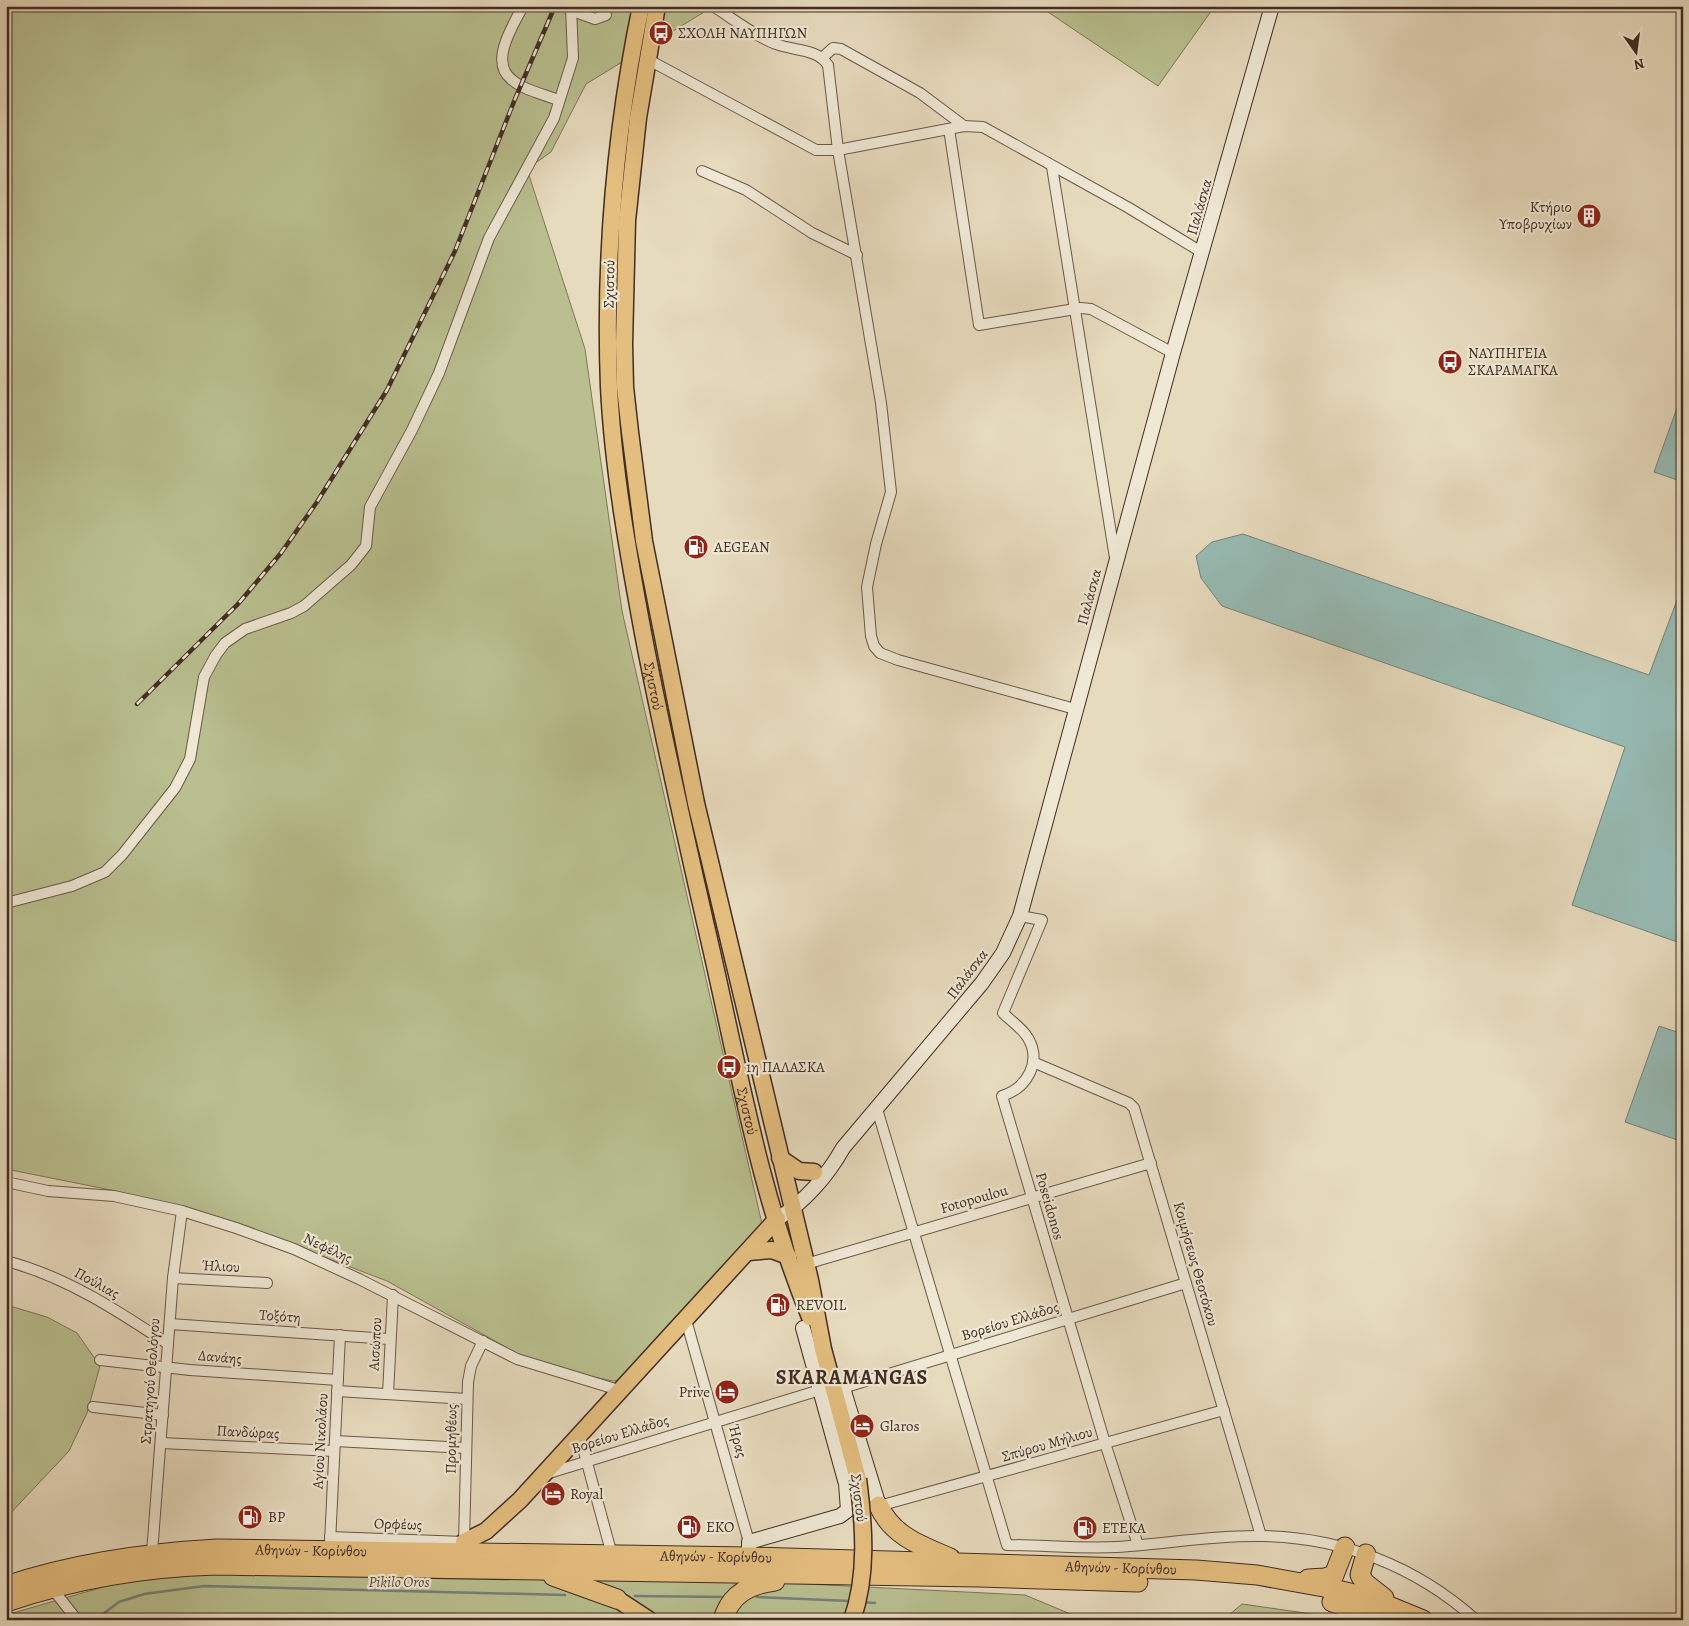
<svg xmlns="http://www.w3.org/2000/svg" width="1689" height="1626" font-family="Alegreya,serif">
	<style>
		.green { fill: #b9bf8f; stroke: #7e7659 }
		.water { fill: #97bbb4; stroke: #75827a }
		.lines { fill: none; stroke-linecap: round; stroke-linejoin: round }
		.stream { stroke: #75827a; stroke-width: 2.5 }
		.street-casing { stroke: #6b584a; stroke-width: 12 }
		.secondary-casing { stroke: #422d23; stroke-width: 16 }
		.primary-casing { stroke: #422d23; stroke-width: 19 }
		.highway-casing { stroke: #422d23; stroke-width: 21 }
		.street { stroke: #efe8d5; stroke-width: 10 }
		.secondary { stroke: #efe8d5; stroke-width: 14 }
		.primary { stroke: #e4be7f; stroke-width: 16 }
		.highway { stroke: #e4be7f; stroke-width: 19 }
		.rail-casing { stroke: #422d23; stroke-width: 4.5 }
		.rail { stroke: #efe8d5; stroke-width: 2.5; stroke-dasharray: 8; stroke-linecap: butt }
		.primary-bridge-casing { stroke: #422d23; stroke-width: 19; stroke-linecap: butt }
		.primary-bridge { stroke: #e4be7f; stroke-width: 16 }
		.labels { text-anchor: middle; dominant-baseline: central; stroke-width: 4.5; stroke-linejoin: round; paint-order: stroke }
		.poi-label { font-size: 15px; fill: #422d23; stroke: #efe8d5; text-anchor: start }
		.street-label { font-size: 15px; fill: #422d23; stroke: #efe8d5 }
		.park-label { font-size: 15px; font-style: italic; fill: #5a4a39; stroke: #efe8d5 }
		.district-label { font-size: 20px; font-weight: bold; letter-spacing: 1px; fill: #422d23; stroke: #efe8d5 }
	</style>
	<rect width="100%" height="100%" fill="#e7dbbe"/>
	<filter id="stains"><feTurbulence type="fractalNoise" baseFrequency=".004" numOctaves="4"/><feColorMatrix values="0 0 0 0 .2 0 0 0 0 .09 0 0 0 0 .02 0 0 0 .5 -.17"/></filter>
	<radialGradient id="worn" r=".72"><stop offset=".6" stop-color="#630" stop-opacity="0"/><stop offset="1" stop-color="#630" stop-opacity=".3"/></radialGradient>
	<!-- green -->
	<g class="green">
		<path d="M6,6h708l-128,78 -35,68 -24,17 58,180 37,262 140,613 -144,156 -5,1 -25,-5 -66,-20 -135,-75 -149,-57 -127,-34 -105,-21z"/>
		<path d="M1039,6h168l5,4 -54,76z"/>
		<path d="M10,1306l37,11 30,16 23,33 -13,47 -18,38 -63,67v-207z"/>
		<path d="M405,1544l322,36 298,15 60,25h-1079v-5l135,-39z"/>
		<path d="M1242,1604l91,13 9,3h-119z"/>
	</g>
	<!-- water -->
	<g class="water">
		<path d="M1683,391v91l-29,-10z"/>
		<path d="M1243,534l406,141 34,-91v360l-111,-39 53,-158 -403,-141 -21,-28 -5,-22 16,-14z"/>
		<path d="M1659,1026l24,8v108l-58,-20z"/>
	</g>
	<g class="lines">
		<!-- stream -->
		<g class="stream">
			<path d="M635,1596l91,1"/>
			<path d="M757,1597l93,4"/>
			<path d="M863,1602l12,1"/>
			<path d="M95,1620l24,-18 25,-8 60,-8 361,9"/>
		</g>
		<defs>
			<g id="street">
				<path d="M523,6c-9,18 -34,55 -12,73 12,11 32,15 47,21"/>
				<path d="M713,6c19,12 43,31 63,38 17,7 41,4 52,21l10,85 43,253 10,89 -15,52 -9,43 4,49 3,10 6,7 18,7 177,49"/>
				<path d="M573,11l22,8 11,-4"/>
				<path d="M822,58l11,-10 8,1 79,44 44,33"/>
				<path d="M647,59l169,91h22l126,-24 19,1 146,81 74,45"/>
				<path d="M949,129l30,196 102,-17 10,1 82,44"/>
				<path d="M1052,167l63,391"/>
				<path d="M702,171l44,19 66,43 45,22"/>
				<path d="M6,903l66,-17 33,-14 17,-17 53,-67 15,-29 14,-82 12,-22 9,-12 20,-14 46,-16 13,-7 47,-41 15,-19 4,-39 42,-77 27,-57 50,-135 65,-120 19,-60 -2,-52"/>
				<path d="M1020,916l22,4 -39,93c8,8 19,15 25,25 14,24 -1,50 -26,58l103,347 33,102"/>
				<path d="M1033,1062l96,41 5,5 127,428"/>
				<path d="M877,1109l130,436c36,0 74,4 110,2 48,-3 96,-12 144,-11 80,1 155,30 215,84"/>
				<path d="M6,1182l42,9 66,5 68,15 54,17 58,21 65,30 158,80 105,32"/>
				<path d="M6,1261c59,15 112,50 162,83"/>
				<path d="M806,1264l345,-101"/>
				<path d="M173,1278l94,5"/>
				<path d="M686,1320l63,222"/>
				<path d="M170,1324l219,15"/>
				<path d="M100,1360l90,10 148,10"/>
				<path d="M843,1388l343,-105"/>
				<path d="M337,1391l130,8"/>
				<path d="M388,1394l5,-99"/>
				<path d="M93,1407l70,8"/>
				<path d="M580,1437l32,118"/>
				<path d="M335,1441l131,7"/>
				<path d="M161,1443l173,8"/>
				<path d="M549,1473l271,-83"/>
				<path d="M879,1506l345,-96"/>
				<path d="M330,1537l134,5 4,-160 3,-16 12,-25"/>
				<path d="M330,1543l10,-208"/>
				<path d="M152,1553l21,-275 9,-67"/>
				<path d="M52,1588l25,32"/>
			</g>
			<g id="secondary">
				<path d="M777,1219c27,-16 51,-44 66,-71l139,-165 21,-30 17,-37 153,-563 99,-347"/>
				<path d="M843,1388l36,118"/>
				<path d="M749,1557v-15l91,-26 8,-6 -2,-26 -43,-156"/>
			</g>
			<g id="primary">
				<path id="s1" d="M641,6c-26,126 -37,252 -32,381 4,82 19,165 34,246 20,105 44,210 68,315 28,123 50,251 99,369"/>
				<path d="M657,6l-19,112 -11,103 -3,123 1,43 5,45 14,109 52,262 114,477 13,69 35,130"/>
				<path d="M780,1158l19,13 15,1"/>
				<path d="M748,1252l24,-2 16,6"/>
				<path d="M464,1542l22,-11 34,-31 257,-281"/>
				<path d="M617,1599l32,21"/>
			</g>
			<g id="highway">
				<path d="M879,1506c13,30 43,40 71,52"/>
				<path d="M1366,1554l-6,21 5,8 19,15"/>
				<path d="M553,1576l64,23"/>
				<path d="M1308,1579l17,-1 9,-3 11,-28"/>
				<path id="s2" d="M6,1586c68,-23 140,-33 211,-37l532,8 447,13 61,5 72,13 38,9 56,23"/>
				<path d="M6,1602c68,-23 139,-35 210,-37l763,12 159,5"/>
				<path d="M1332,1602l57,18"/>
				<path d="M723,1620c7,-26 27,-36 52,-39"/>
			</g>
		</defs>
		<!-- street casing -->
		<use href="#street" class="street-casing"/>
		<!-- secondary casing -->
		<use href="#secondary" class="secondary-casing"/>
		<!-- primary casing -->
		<use href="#primary" class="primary-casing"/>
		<!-- highway casing -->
		<use href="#highway" class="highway-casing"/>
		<!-- street -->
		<use href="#street" class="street"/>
		<!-- secondary -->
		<use href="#secondary" class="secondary"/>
		<!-- primary -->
		<use href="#primary" class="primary"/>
		<!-- highway -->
		<use href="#highway" class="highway"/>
		<defs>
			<path id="rail" d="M137,704l101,-100 43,-51 36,-51 70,-112 68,-139 60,-152 40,-93"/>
		</defs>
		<!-- rail casing -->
		<use href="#rail" class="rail-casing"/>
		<!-- rail -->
		<use href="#rail" class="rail"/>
		<defs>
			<path id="primary-bridge" d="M852,1620c16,-45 12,-95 6,-141"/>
		</defs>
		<!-- primary-bridge casing -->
		<use href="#primary-bridge" class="primary-bridge-casing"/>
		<!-- primary-bridge -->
		<use href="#primary-bridge" class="primary-bridge"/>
	</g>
	<!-- icons -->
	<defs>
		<symbol id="bus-disc" viewBox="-11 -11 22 22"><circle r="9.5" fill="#8f2418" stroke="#efe8d5"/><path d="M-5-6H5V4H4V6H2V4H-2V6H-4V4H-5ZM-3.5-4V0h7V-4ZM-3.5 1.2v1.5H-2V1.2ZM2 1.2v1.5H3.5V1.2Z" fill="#fff"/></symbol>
		<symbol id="building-disc" viewBox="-11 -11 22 22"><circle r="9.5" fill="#8f2418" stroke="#efe8d5"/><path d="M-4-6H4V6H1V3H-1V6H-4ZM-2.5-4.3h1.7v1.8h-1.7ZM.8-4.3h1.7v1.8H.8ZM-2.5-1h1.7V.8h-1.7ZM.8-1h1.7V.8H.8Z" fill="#fff"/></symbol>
		<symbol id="fuel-disc" viewBox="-11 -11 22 22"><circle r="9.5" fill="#8f2418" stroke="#efe8d5"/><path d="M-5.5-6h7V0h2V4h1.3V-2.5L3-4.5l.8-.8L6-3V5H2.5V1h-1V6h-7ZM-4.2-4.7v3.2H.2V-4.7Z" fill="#fff"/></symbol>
		<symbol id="hotel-disc" viewBox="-11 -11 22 22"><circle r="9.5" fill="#8f2418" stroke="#efe8d5"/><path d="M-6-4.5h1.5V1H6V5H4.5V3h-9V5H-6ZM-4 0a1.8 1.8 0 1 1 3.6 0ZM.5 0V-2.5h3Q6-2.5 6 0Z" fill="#fff"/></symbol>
	</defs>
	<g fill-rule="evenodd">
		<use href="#bus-disc" x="647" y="19" width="28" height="28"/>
		<use href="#building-disc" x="1575" y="202" width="28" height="28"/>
		<use href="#bus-disc" x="1436" y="348" width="28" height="28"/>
		<use href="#fuel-disc" x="682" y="533" width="28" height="28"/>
		<use href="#bus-disc" x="715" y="1053" width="28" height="28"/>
		<use href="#fuel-disc" x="764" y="1291" width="28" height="28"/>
		<use href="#hotel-disc" x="713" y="1378" width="28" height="28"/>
		<use href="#hotel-disc" x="848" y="1412" width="28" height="28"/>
		<use href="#hotel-disc" x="539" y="1480" width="28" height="28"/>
		<use href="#fuel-disc" x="236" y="1503" width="28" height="28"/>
		<use href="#fuel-disc" x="675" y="1513" width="28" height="28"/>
		<use href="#fuel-disc" x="1071" y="1514" width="28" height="28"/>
	</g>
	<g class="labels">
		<!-- poi labels -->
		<g class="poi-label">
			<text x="678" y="33">ΣΧΟΛΗ ΝΑΥΠΗΓΩΝ</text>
			<text x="1572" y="207" text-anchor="end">Κτήριο<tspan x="1572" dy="17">Υποβρυχίων</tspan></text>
			<text x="1468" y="353">ΝΑΥΠΗΓΕΙΑ<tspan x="1468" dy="17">ΣΚΑΡΑΜΑΓΚΑ</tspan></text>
			<text x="714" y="547">AEGEAN</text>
			<text x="746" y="1067">1η ΠΑΛΑΣΚΑ</text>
			<text x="796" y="1305">REVOIL</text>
			<text x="710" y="1392" text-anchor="end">Prive</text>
			<text x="880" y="1426">Glaros</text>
			<text x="570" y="1494">Royal</text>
			<text x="268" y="1517">BP</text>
			<text x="706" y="1527">EKO</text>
			<text x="1102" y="1528">ETEKA</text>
		</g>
		<!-- street labels -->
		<g class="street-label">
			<text transform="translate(1199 207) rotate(-74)">Παλάσκα</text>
			<text transform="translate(609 284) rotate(-89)">Σχιστού</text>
			<text transform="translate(1089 597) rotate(-75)">Παλάσκα</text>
			<text stroke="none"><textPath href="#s1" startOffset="686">Σχιστού</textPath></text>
			<text transform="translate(967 974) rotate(-53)">Παλάσκα</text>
			<text stroke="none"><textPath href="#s1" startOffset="1121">Σχιστού</textPath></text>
			<text transform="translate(974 1199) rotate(-16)">Fotopoulou</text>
			<text transform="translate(1050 1206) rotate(74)">Poseidonos</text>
			<text transform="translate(328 1248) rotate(25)">Νεφέλης</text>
			<text transform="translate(1196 1264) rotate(74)">Κοιμήσεως Θεοτόκου</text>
			<text transform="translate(221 1266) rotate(3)">Ήλιου</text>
			<text transform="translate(97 1283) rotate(29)">Πούλιας</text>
			<text transform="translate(280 1316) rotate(4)">Τοξότη</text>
			<text transform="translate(1010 1321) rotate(-17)">Βορείου Ελλάδος</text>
			<text transform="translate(375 1344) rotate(-87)">Αισώπου</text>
			<text transform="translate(220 1357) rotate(5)">Δανάης</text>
			<text transform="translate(150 1381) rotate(-86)">Στρατηγού Θεολόγου</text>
			<text transform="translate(248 1432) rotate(3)">Πανδώρας</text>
			<text transform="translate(620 1434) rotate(-17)">Βορείου Ελλάδος</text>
			<text transform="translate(451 1439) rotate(-89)">Προμηθέως</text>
			<text transform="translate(320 1441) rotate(-87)">Αγίου Νικολάου</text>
			<text transform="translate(738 1441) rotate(75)">Ήρας</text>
			<text transform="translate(1047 1444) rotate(-16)">Σπύρου Μήλιου</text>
			<text transform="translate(859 1498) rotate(83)">Σχιστού</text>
			<text transform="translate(398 1524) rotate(2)">Ορφέως</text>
			<text stroke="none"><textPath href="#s2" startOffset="309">Αθηνών - Κορίνθου</textPath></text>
			<text stroke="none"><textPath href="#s2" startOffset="714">Αθηνών - Κορίνθου</textPath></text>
			<text stroke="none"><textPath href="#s2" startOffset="1119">Αθηνών - Κορίνθου</textPath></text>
		</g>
		<!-- park labels -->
		<g class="park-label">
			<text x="399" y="1582">Pikilo Oros</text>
		</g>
		<!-- district labels -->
		<g class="district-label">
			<text x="852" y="1377">SKARAMANGAS</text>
		</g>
	</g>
	<!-- margin -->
	<rect width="1689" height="1626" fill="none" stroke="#e7dbbe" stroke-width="25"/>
	<rect x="8" y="8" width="1674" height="1611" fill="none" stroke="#422d23" stroke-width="2.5"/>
	<rect x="12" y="12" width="1664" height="1601" fill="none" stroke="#422d23"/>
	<!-- north arrow -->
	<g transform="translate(1636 52) rotate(166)" stroke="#efe8d5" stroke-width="4" paint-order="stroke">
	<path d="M0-4L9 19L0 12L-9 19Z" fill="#422d23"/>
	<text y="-8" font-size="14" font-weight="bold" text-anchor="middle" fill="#422d23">N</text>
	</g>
	<rect width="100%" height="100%" filter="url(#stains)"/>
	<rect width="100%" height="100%" fill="url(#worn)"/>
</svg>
